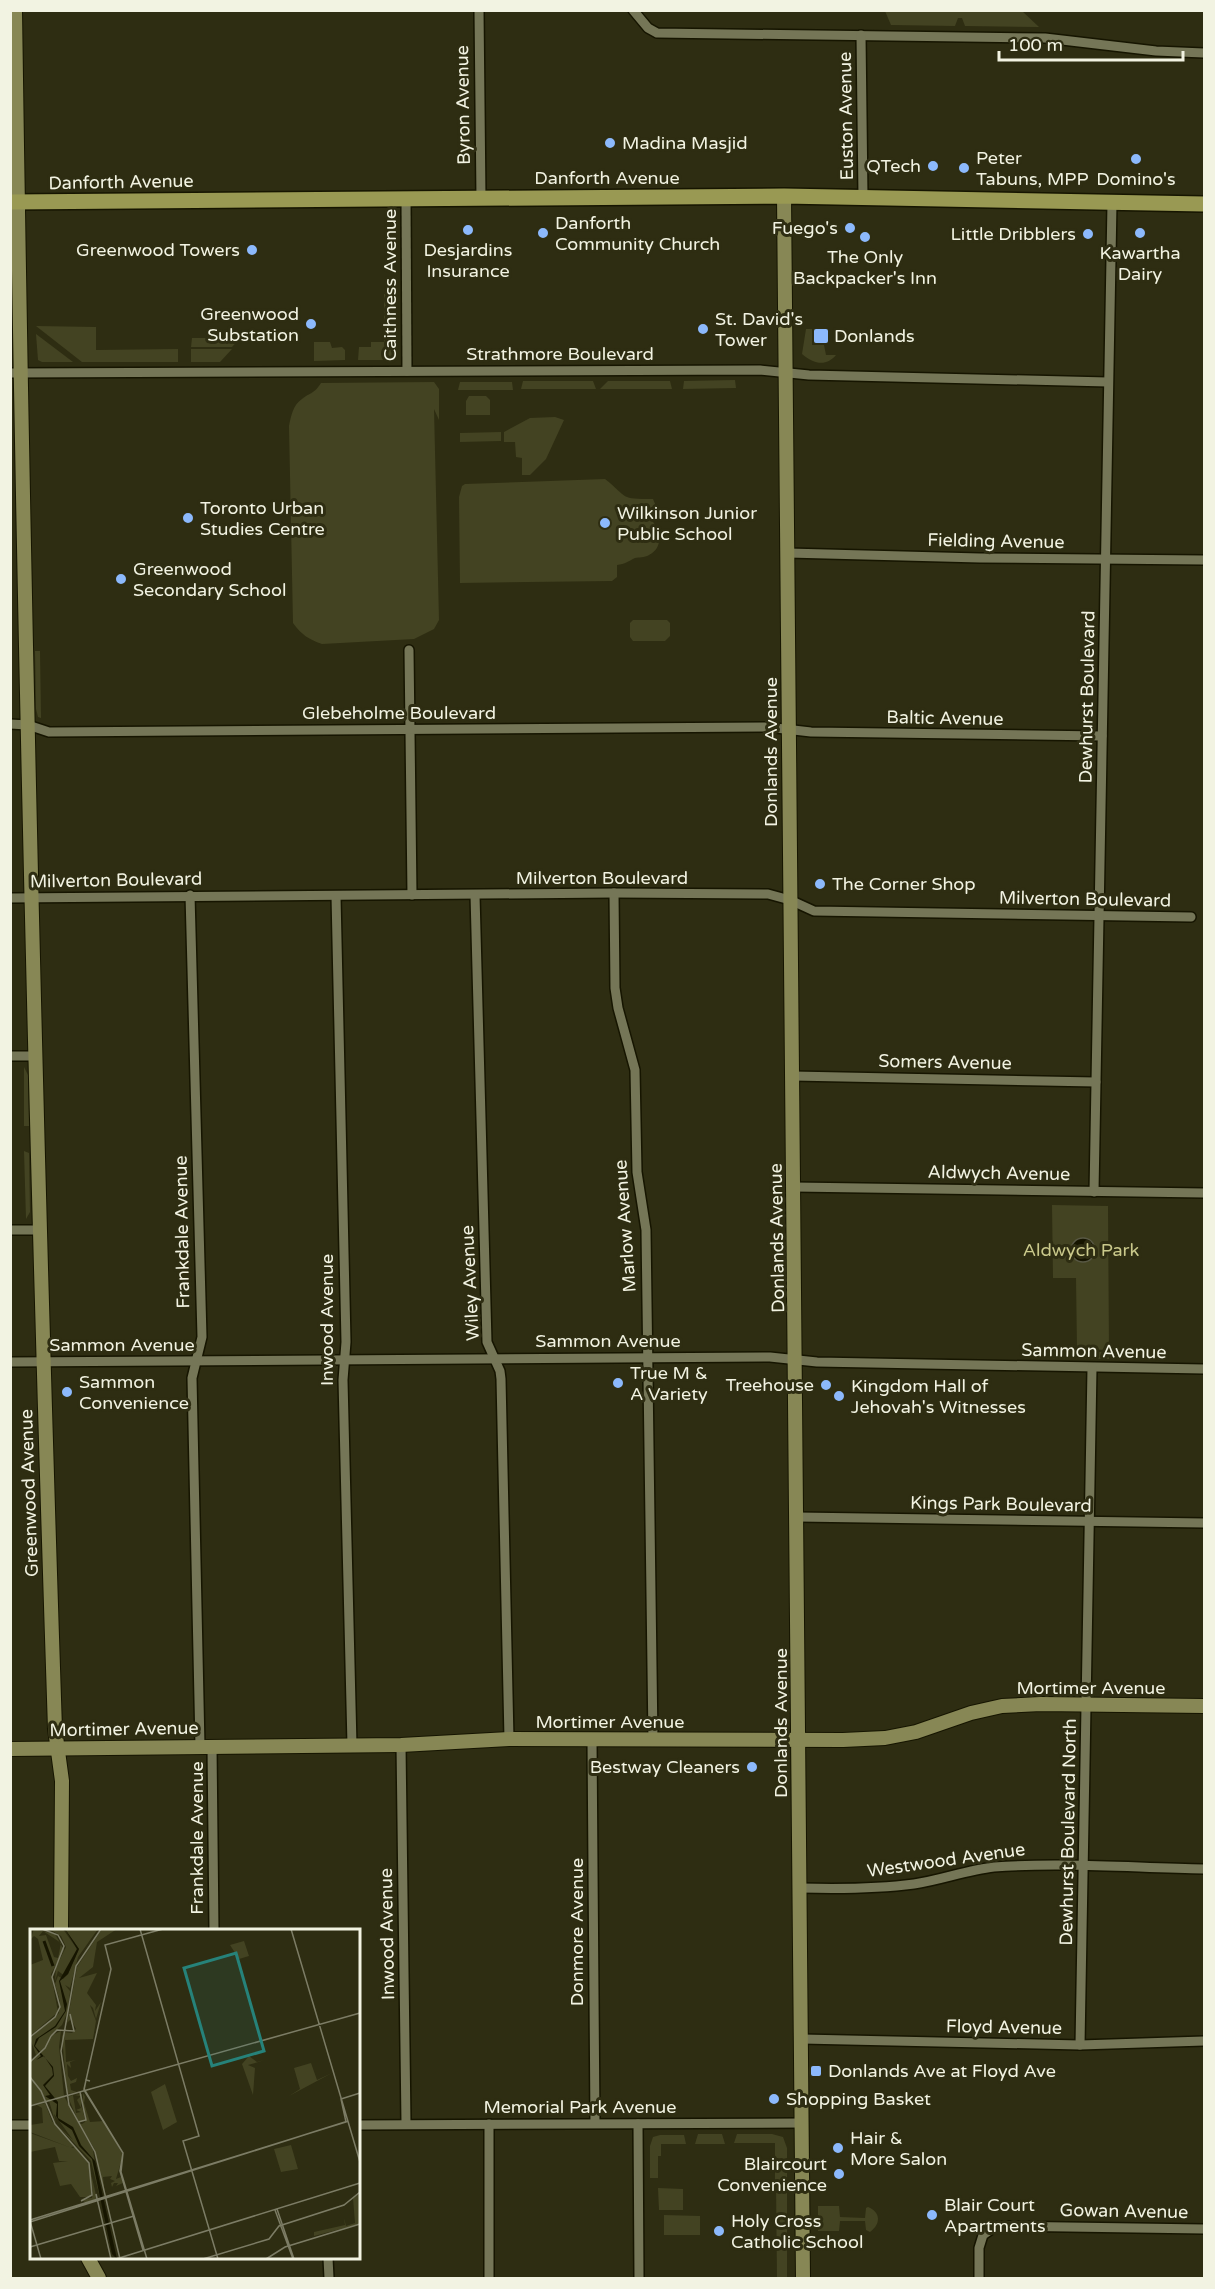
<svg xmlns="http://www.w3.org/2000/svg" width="1215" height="2289" font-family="'Varela Round',sans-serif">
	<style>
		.green { fill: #434322 }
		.water { fill: #161500; stroke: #585844; stroke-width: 1.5 }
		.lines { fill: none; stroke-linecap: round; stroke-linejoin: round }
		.street-casing { stroke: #161500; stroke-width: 12 }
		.secondary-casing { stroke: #161500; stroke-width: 16 }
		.primary-casing { stroke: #161500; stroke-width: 18 }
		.street { stroke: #757657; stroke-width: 9 }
		.secondary { stroke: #878755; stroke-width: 14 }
		.primary { stroke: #999953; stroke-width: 15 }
		.poi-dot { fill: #8cb9fc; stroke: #2e2d12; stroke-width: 2 }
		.labels { text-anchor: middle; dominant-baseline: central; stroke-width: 6; stroke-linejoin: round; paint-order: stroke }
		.street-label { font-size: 18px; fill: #f2f3e2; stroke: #2e2d12 }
		.poi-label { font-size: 18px; fill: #f2f3e2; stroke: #2e2d12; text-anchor: start }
		.park-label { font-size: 18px; fill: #cac98b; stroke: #2e2d12 }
		.inset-river { fill: none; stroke: #161500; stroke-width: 3 }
		.inset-road { fill: none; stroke: #7c7c65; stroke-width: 1.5 }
		.view { fill: #26827a; fill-opacity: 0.15; stroke: #26827a; stroke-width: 3 }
		.inset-edge { fill: none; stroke: #f2f3e2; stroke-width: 3 }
	</style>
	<rect width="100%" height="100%" fill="#2e2d12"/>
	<!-- green -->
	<g class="green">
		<path d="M885,11h137l17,16 -74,-1 -3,-8h-4l-3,8 -64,-1z"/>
		<path d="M384,294h12l-1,60 -9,6h-28l1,-13h12v-5h13z"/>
		<path d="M36,326l60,1v23l82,-1v13h-96z"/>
		<path d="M806,329h6v16h12l2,10h10c-10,12 -22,9 -34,-1z"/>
		<path d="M36,334l37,28h-31l-4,-2z"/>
		<path d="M192,338h48l-8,9h-41z"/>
		<path d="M314,342h16l2,6 10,-1 3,3v10l-31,1z"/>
		<path d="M191,349h41l-12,13h-29z"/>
		<path d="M735,380l1,8 -53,1 1,-8z"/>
		<path d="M523,381h70l3,8h-75z"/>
		<path d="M608,381h62l2,8h-72z"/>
		<path d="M434,382l5,7v31l-5,-11 5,211 -5,9 -20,10 -92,5c-14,-5 -20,-9 -29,-21l-4,-197c2,-10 4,-21 13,-27 9,-7 12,-5 19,-16z"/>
		<path d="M460,382h52l1,8h-55z"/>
		<path d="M469,396h17l4,4v15h-24v-14z"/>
		<path d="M555,417l9,3 -18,39 -16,16h-8v-17l-6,-1 -1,-15h-11v-10l26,-14z"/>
		<path d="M501,432v9l-41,1v-9z"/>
		<path d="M605,479c24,19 14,20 48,20l5,12 -5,11c8,10 10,26 -4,33 -5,3 -10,2 -14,3 -6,3 -10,6 -18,7v12l-5,4 -152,2 -1,-86 3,-11 3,-2z"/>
		<path d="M633,620h34l3,3v13l-5,5h-32l-3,-4v-14z"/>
		<path d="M35,651h5l1,67 -3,-1 -2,-8z"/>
		<path d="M24,1067l4,8 1,51h-5z"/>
		<path d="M24,1151l5,2 1,59 -4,7z"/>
		<path d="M1052,1205l56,1 1,144 -32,-1 -1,-71h-23z"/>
		<path d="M1025,1351l84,1v7l-83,-1z"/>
		<path d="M698,2134h24l3,10h-30z"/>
		<path d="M737,2134h35l11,3 4,11v33h-12v-38h-41z"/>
		<path d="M660,2135h24l2,9h-25v12h-3v22h-8v-32l3,-9z"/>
		<path d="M776,2184h11v94h-10z"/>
		<path d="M658,2188l25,1v21h-24z"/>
		<path d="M818,2206h21l1,11 25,1 1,-10 2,-1c13,5 13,17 2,25l-4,-2 -1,-9h-25l-1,10h-21z"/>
		<path d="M664,2215l36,1v19h-36z"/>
	</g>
	<!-- water -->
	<circle class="water" cx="1083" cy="1250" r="12"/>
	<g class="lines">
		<defs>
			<g id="street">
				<path d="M479,10l2,189"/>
				<path d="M633,10l15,18 9,5 388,5 111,13 48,2"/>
				<path d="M861,35l2,162"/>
				<path d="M406,199l1,172"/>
				<path d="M10,373l750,-3 49,5 299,7"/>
				<path d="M788,553l192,5 224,2"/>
				<path d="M409,650l3,245"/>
				<path d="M10,724l18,1 21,7 718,-5 44,5 291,4"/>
				<path d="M614,893l1,95 3,20 17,62 2,102 9,58 7,510"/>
				<path d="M190,895l12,442 -10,41 8,368"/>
				<path d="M475,895l12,447 13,29 1,8 8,360"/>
				<path d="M336,896l10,446 -3,38 9,365"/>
				<path d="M10,898l604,-5 154,1 22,6 24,11 377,6"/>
				<path d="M10,1056h26"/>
				<path d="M793,1076l303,6"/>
				<path d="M794,1187l410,6"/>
				<path d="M1094,1192l18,-989"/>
				<path d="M10,1230h29"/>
				<path d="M10,1362l760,-5 47,5 387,7"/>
				<path d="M798,1517l406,6"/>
				<path d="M592,1740l3,383"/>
				<path d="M401,1745l5,378"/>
				<path d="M212,1746l2,184"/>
				<path d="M800,1888c38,1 76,1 114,-4 27,-4 53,-14 80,-17 70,-5 141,1 210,2"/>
				<path d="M802,2039l278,6 124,-4"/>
				<path d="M1080,2045l12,-677"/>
				<path d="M489,2124v154"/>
				<path d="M638,2124l1,154"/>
				<path d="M10,2125h22"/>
				<path d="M358,2125l444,-2"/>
				<path d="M328,2258l1,20"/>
				<path d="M979,2278v-30l4,-13 13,-9 208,3"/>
			</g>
			<g id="secondary">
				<path d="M15,10c8,573 21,1146 40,1719l7,52 -1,149"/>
				<path d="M784,196l19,2082"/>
				<path d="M10,1749l391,-4 108,-6 334,1 42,-2 31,-6 55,-19 31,-7 39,-2 163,2"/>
				<path d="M88,2258l11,20"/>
			</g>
			<path id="primary" d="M10,202l774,-6 420,8"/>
		</defs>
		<!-- street casing -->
		<use href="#street" class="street-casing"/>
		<!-- secondary casing -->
		<use href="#secondary" class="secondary-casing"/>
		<!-- primary casing -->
		<use href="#primary" class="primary-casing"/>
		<!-- street -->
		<use href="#street" class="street"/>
		<!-- secondary -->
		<use href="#secondary" class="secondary"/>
		<!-- primary -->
		<use href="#primary" class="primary"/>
	</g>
	<!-- markers -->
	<g class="poi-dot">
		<circle cx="610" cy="143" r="6"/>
		<circle cx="1136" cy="159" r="6"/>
		<circle cx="933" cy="166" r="6"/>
		<circle cx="964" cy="168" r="6"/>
		<circle cx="850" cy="228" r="6"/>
		<circle cx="468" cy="230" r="6"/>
		<circle cx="543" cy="233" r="6"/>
		<circle cx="1140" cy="233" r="6"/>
		<circle cx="1088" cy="234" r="6"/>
		<circle cx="865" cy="237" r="6"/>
		<circle cx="252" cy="250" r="6"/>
		<circle cx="311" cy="324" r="6"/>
		<circle cx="703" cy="329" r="6"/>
		<rect x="813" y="328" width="16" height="16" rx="3"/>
		<circle cx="188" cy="518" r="6"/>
		<circle cx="605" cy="523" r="6"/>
		<circle cx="121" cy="579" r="6"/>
		<circle cx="820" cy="884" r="6"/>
		<circle cx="618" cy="1383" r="6"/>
		<circle cx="826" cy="1385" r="6"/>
		<circle cx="67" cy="1392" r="6"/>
		<circle cx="839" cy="1396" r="6"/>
		<circle cx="752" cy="1767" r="6"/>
		<rect x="810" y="2065" width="12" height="12" rx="3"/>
		<circle cx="774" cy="2099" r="6"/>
		<circle cx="838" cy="2148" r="6"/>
		<circle cx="839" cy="2174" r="6"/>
		<circle cx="932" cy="2215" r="6"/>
		<circle cx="719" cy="2231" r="6"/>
	</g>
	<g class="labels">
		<!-- street labels -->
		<g class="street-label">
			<text transform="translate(463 105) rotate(-91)">Byron Avenue</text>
			<text transform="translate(846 116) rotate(-91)">Euston Avenue</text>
			<text x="607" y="178">Danforth Avenue</text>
			<text transform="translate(121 182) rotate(-1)">Danforth Avenue</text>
			<text transform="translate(390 285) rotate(-90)">Caithness Avenue</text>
			<text x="560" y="354">Strathmore Boulevard</text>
			<text transform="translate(996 541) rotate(1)">Fielding Avenue</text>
			<text transform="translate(1087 697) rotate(-89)">Dewhurst Boulevard</text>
			<text x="399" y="713">Glebeholme Boulevard</text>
			<text transform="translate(945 718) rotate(1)">Baltic Avenue</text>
			<text transform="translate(771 752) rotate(-90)">Donlands Avenue</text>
			<text x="602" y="878">Milverton Boulevard</text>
			<text transform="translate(116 880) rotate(-1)">Milverton Boulevard</text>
			<text transform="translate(1085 899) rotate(1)">Milverton Boulevard</text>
			<text transform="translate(945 1062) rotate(1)">Somers Avenue</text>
			<text transform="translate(999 1173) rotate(1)">Aldwych Avenue</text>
			<text transform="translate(625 1226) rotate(-94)">Marlow Avenue</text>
			<text transform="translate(182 1232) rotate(-91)">Frankdale Avenue</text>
			<text transform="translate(777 1238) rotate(-91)">Donlands Avenue</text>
			<text transform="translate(470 1283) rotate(-93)">Wiley Avenue</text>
			<text transform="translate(327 1320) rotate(-90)">Inwood Avenue</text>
			<text x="608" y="1341">Sammon Avenue</text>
			<text x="122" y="1345">Sammon Avenue</text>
			<text transform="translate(1094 1351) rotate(1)">Sammon Avenue</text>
			<text transform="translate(29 1493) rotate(-92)">Greenwood Avenue</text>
			<text transform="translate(1001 1504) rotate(1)">Kings Park Boulevard</text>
			<text x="1091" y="1688">Mortimer Avenue</text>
			<text x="610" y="1722">Mortimer Avenue</text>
			<text transform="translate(781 1723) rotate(-90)">Donlands Avenue</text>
			<text transform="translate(124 1729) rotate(-1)">Mortimer Avenue</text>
			<text transform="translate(1068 1832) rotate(-89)">Dewhurst Boulevard North</text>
			<text transform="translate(197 1838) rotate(-90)">Frankdale Avenue</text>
			<text transform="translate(946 1860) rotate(-8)">Westwood Avenue</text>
			<text transform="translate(577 1932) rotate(-90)">Donmore Avenue</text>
			<text transform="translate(387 1934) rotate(-91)">Inwood Avenue</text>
			<text transform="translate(1004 2027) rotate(1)">Floyd Avenue</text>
			<text x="580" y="2107">Memorial Park Avenue</text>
			<text transform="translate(1124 2211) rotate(1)">Gowan Avenue</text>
		</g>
		<!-- poi labels -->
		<g class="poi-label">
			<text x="622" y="143">Madina Masjid</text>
			<text x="976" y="158">Peter<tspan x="976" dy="21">Tabuns, MPP</tspan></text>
			<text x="921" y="166" text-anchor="end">QTech</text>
			<text x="1136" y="179" text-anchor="middle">Domino's</text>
			<text x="555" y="223">Danforth<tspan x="555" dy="21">Community Church</tspan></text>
			<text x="838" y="228" text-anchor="end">Fuego's</text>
			<text x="1076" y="234" text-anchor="end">Little Dribblers</text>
			<text x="240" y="250" text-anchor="end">Greenwood Towers</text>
			<text x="468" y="250" text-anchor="middle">Desjardins<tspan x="468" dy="21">Insurance</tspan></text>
			<text x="1140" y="253" text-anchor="middle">Kawartha<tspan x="1140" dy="21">Dairy</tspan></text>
			<text x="865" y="257" text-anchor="middle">The Only<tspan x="865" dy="21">Backpacker's Inn</tspan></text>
			<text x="299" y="314" text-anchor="end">Greenwood<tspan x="299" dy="21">Substation</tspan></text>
			<text x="715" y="319">St. David's<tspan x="715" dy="21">Tower</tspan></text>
			<text x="834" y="336">Donlands</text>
			<text x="200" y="508">Toronto Urban<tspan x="200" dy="21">Studies Centre</tspan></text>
			<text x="617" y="513">Wilkinson Junior<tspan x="617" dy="21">Public School</tspan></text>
			<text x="133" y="569">Greenwood<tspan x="133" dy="21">Secondary School</tspan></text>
			<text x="832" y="884">The Corner Shop</text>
			<text x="630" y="1373">True M &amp;<tspan x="630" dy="21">A Variety</tspan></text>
			<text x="79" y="1382">Sammon<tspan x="79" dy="21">Convenience</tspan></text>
			<text x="814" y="1385" text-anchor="end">Treehouse</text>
			<text x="851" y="1386">Kingdom Hall of<tspan x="851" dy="21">Jehovah's Witnesses</tspan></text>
			<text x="740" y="1767" text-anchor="end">Bestway Cleaners</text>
			<text x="828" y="2071">Donlands Ave at Floyd Ave</text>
			<text x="786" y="2099">Shopping Basket</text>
			<text x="850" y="2138">Hair &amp;<tspan x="850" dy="21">More Salon</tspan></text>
			<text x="827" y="2164" text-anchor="end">Blaircourt<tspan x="827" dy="21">Convenience</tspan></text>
			<text x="944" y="2205">Blair Court<tspan x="944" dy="21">Apartments</tspan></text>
			<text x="731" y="2221">Holy Cross<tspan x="731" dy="21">Catholic School</tspan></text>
		</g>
		<!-- park labels -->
		<g class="park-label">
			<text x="1081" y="1250">Aldwych Park</text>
		</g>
	</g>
	<!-- overview -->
	<g transform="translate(30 1929)">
		<rect width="330" height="330" fill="#2e2d12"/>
		<path d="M4,0l21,5 9,16 -13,24 7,38 -28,24v-71l13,-5 -5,-21 -4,-3 -4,4zM13,2l18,12 -3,15 -4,-1 -8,-22 -7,1zM19,0h14l14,20 -12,27 -7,-5 -3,10 1,-14 10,-20 -5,-11zM35,0h33l-20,28 -8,31 -5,-3 5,6 -2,20 -6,14 -12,11 11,-5 -2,16 5,49 29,54 7,48 -9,-37 -32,-34 14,13 -19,-26 2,10 -7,-23 -19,4v-49l2,3 4,-4 -6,-17 29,-25 1,-11 -5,-18 3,-8 5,3 5,-5 11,-25zM72,0h15l-20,13 -4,25 -14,11 18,-5 -10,20 9,12 -1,6 6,-9 -5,17 -3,-11 -3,-3 6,16 -3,18 -28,1 1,22 10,-2 -6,2 1,6 -4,-4 1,12 3,5 6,-3 -1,4 -6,2 1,6 6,2 -10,2 -5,-58 2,-4 8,1 4,-4 -5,-10 -4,4 10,-56zM214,12l5,15 -10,3 -9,-14zM219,127l8,6 8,-2 -17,5 7,3 -2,27 -11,-31zM281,134l6,17 15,-7 -43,23 11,-7 -6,-21zM135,155l12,38 -14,8 -12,-38zM53,164l2,4 -1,6 6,19 14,-1 19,34 -7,24 5,-2 2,6 -7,3 2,-3h-4l-2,4 -1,-4 4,-2 -5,-2 2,-3 -9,1 2,19 -11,-48 -15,-25 3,1 3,-2 1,-5 -3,-6 2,9 -6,3 -11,-26 5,-2 3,18 5,-1 -5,-2 5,-2 -4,-8 4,-4 -7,-1 8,-1 -1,12 2,4zM15,174l7,18 22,25 -3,2 5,-1 12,14 9,38 -11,4 -5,-4 11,-1 1,-10 -3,9h-10l-9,-13 -11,2 -7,-23 15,-2h-9l-4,-14 -25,5v-19l39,14 -39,-15v-7l13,-2 -1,-15 -5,-3zM261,216l7,24 -17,3 -7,-23zM330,264v31l-46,12v-4l31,-7 -1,-7 2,8 9,-3 -2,-25z" fill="#434322" fill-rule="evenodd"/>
		<path d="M35,0l14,20 -11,25 -8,7 7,23 -1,7 -10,16 -17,11 -4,8 18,21 1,9 -9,10 13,16v16l15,9 8,18 14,16 22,98 -5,-5 -20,-95 -13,-13 -7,-16 -13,-9 -3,-5 1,-12 -12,-8 5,-1 -7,-10 10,-10 -1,-7 -8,-12 -8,4 5,-4 -7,-10 2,-7 19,-13 10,-15 -6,-30 18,-32z" fill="#161500"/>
		<path class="inset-river" d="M14,12l9,25"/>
		<path class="inset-road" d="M71,0l-25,37 -15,85 8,54 26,47 25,107M110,0l59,207 -16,5 35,118M261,0l69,233M21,107l6,-6 17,1 -4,-17M0,108l25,-20 5,-10 -8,-30 12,-31 -6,-11 -16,-6M0,133l15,-14 6,-12M0,148l11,14 14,33 34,39 3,32 -11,6M60,152l-4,-1 -2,10 39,63 -3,18 23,79M311,170l19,-6M0,177l330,-93M48,193l8,-2 -6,-28M66,265l15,65M247,280l17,50M245,281l18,49M0,291l316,-98 -5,-23 19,-6M0,292l11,38M0,293l318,-101M0,318l104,-31M86,330l244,-76M86,330l244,-76M117,330l-26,-87 2,-19 -39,-64 27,-120 -6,-24 58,-16M173,330l66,-20 10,-13 65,-21 16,-13M236,330l19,-12 75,-23"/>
		<path class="view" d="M206,24l28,98 -52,15 -28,-98z"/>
		<rect width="330" height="330" class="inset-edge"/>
	</g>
	<!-- border -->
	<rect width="1215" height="2289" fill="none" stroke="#f2f3e2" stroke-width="24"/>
	<!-- scale -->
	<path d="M999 51v9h184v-9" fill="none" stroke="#f2f3e2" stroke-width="3"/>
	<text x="1008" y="51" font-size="18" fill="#f2f3e2" stroke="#2e2d12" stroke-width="4.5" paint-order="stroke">100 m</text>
</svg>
